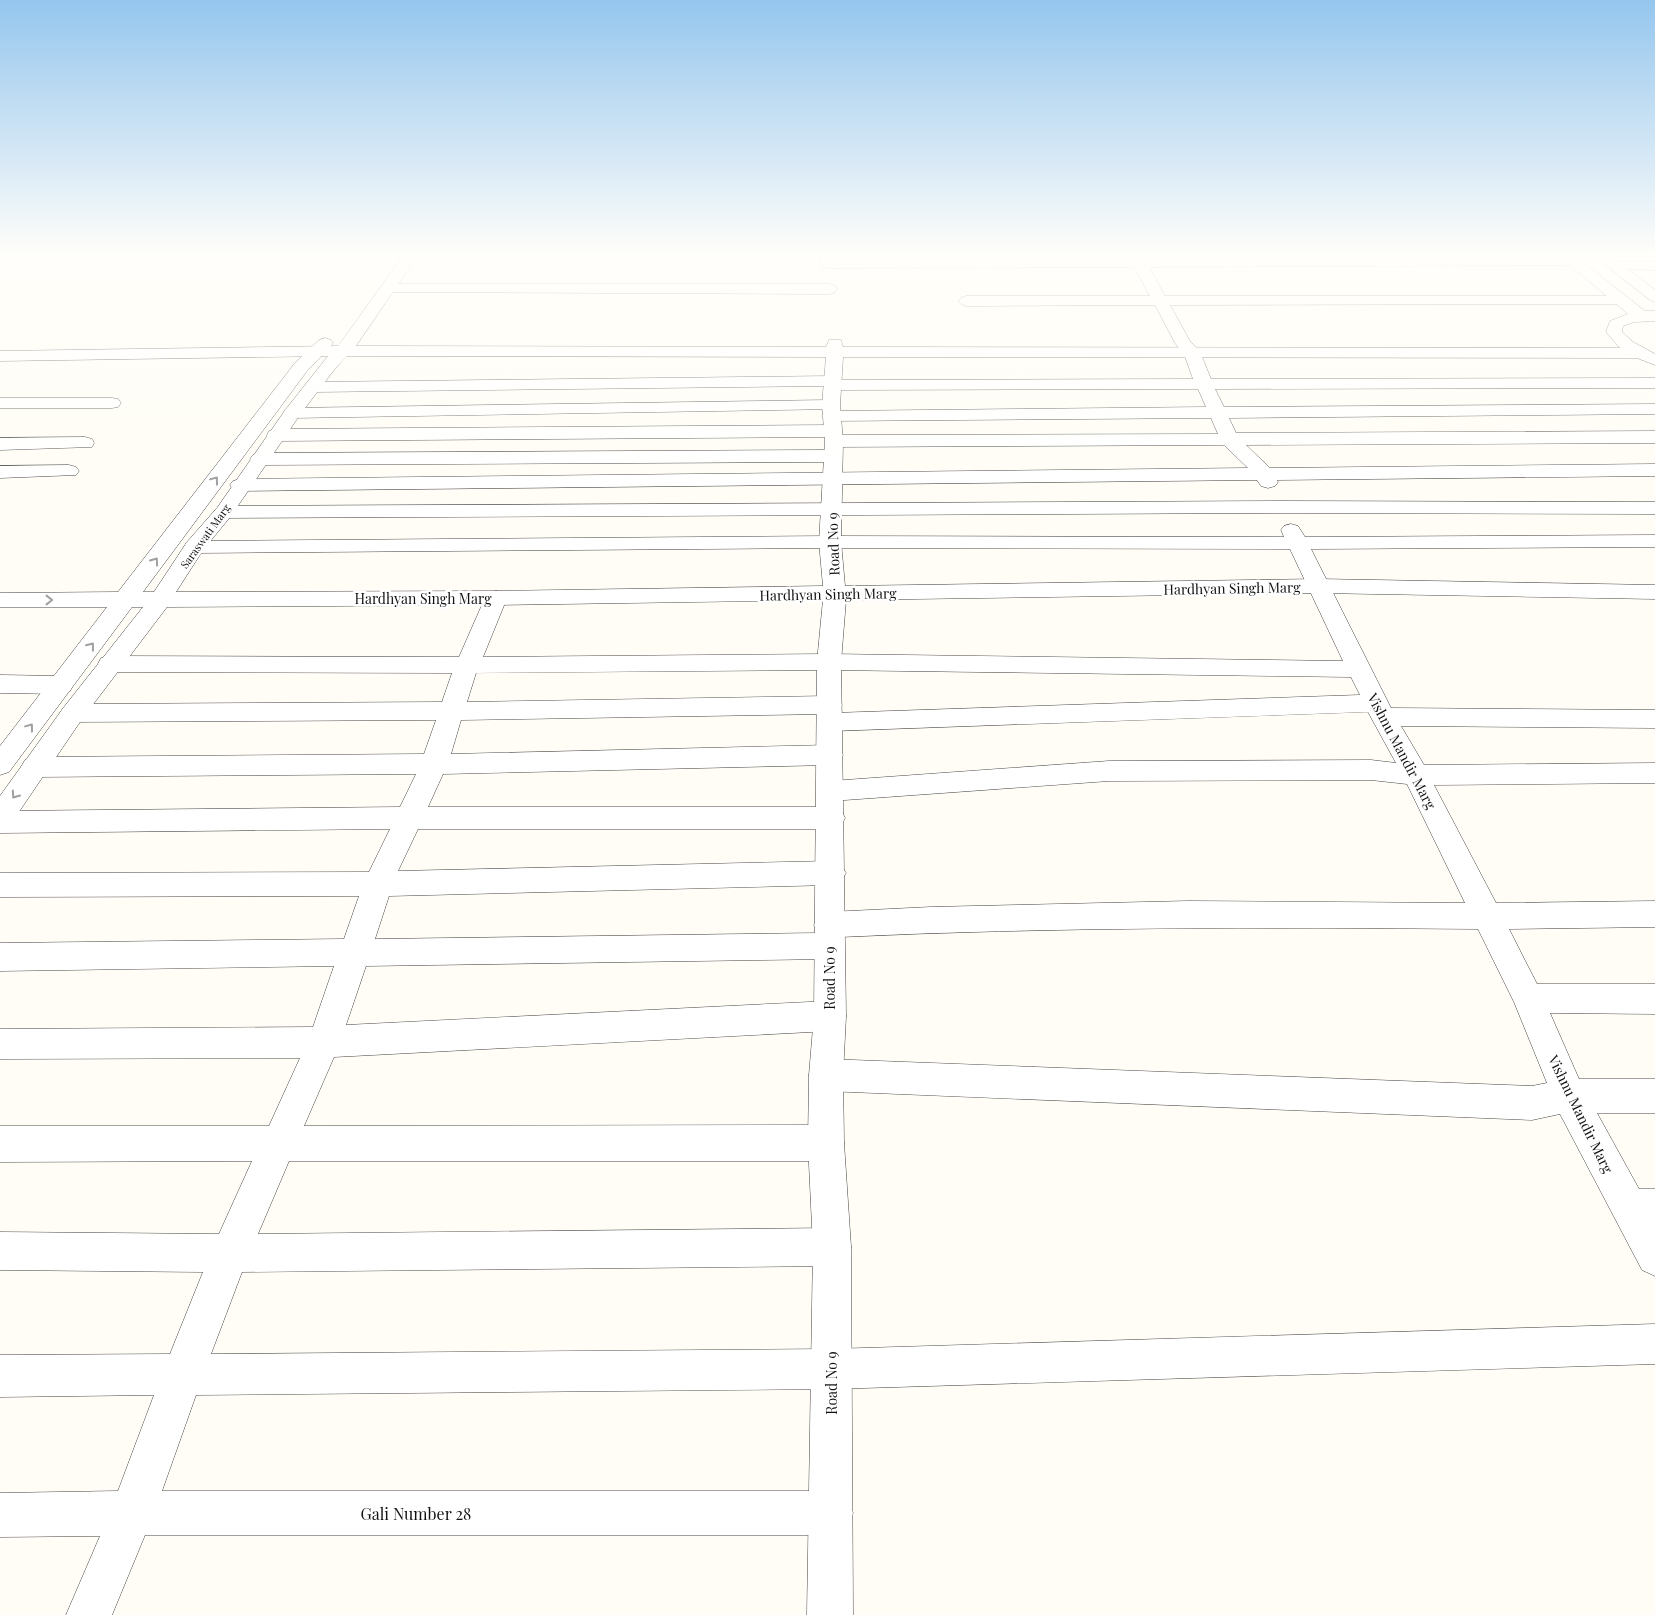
<svg xmlns="http://www.w3.org/2000/svg" width="1655" height="1615" font-family="'Playfair Display',serif">
	<style>
		.lines { fill: none; stroke-linecap: round; stroke-linejoin: round }
		.minor-casing { stroke: #444; stroke-width: 1 }
		.tertiary-casing { stroke: #444; stroke-width: 1 }
		.minor { fill: #fff; fill-rule: evenodd }
		.tertiary { fill: #fff; fill-rule: evenodd }
		.oneway { stroke: #a0a0a0 }
		.labels { text-anchor: middle; dominant-baseline: central; stroke-width: 5; stroke-linejoin: round; paint-order: stroke }
		.far-street-label { font-size: 11px; fill: #111; stroke: #fff }
		.street-label { font-size: 14px; fill: #111; stroke: #fff }
		.near-street-label { font-size: 16px; fill: #111; stroke: #fff }
	</style>
	<rect width="100%" height="100%" fill="#fffdf5"/>
	<g class="lines">
		<defs>
			<g id="minor">
				<path d="M0,255h199l-7,4 -192,1z"/>
				<path d="M819,255h14l1,5 296,-2 -2,-3h14l2,3h434l2,3 -2,3 -5,1 -424,2 16,29h460l3,3 -3,3 -5,2 -450,1 20,36 10,11 11,27 444,-1v10l-440,1 9,18 431,-3v10l-426,4 7,15 419,-2v12l-409,2 24,23 385,-4v12l-378,4 1,2 -3,4 -7,2 -7,-2 -4,-6 -1017,11 -7,-2 -3,-4 3,-4 7,-2 1008,-11 -24,-23 -390,2 -7,-2 -2,-4 4,-4 -553,4 -7,-2 -2,-4 2,-4 7,-2 556,-4 7,2 2,4 -4,4 381,-1 -7,-16 -380,3 -6,-1 -3,-4 3,-4 6,-1 375,-4 -8,-18 -365,1 -8,-4 -511,6 -6,-1 -3,-4 3,-4 6,-1 519,-6 8,4 352,-1 -9,-25 -9,-11 -20,-38 -189,1 -5,-2 -3,-3 3,-3 5,-2h184l-16,-29 -307,1 -5,-1z"/>
				<path d="M1615,262h40v8l-45,-1 -2,-3 2,-3z"/>
				<path d="M388,284h442l5,2 3,3 -3,3 -5,2 -447,-2 -3,-3 3,-3z"/>
				<path d="M325,338l6,2 2,3 -2,3 -24,25h-12l-3,-4 3,-4 24,-23z"/>
				<path d="M0,398h112l6,1 3,4 -3,4 -6,1h-112z"/>
				<path d="M831,400l6,1 3,4 -3,4 -545,9 -6,-1 -3,-4 3,-4 6,-1z"/>
				<path d="M85,437l7,2 2,4 -2,4 -92,3v-12z"/>
				<path d="M832,450l7,2 3,4 -3,4 -7,2 -572,3 -7,-2 -3,-4 3,-4 7,-2z"/>
				<path d="M69,465l7,2 3,4 -3,4 -76,3v-12z"/>
				<path d="M1279,501l376,1v12l-376,-1 -1055,5 -7,-2 -3,-4 3,-4 7,-2z"/>
				<path d="M1291,524l7,2 7,11 350,-2v12l-344,2 80,159 264,2v18l-254,-2 23,39 231,-2v20l-221,2 62,118 159,-2v26l-146,2 28,55h118v30l-105,-1 29,66h76v34h-58l42,76h16v87l-13,-6 -82,-156 -28,6 -706,-29 -12,-5 -5,-11 5,-11 12,-5 706,27 15,-3 -33,-81 -36,-73c-213,-2 -425,-2 -638,8l4,9 -4,9 -11,4 -463,7 -20,59 484,-24 11,4 5,11 -5,11 -11,4 -496,26 -30,69 522,-1 13,5 5,13 -5,13 -13,5h-537l-31,73 574,-6 13,6 6,13 -6,13 -13,6 -590,6 -31,82 620,-5 824,-25v40l-824,25 -635,6 -34,96h669l16,6 6,16 -6,16 -16,6h-686l-33,80h-46l34,-79 -100,1v-44l118,-2 36,-96 -154,2v-42l170,-1 33,-82 -203,-2v-38l219,2 33,-73 -252,1v-36h269l31,-68 -300,1v-30l313,-2 21,-61 -334,5v-28l344,-4 15,-43 -359,1v-24l369,-1 21,-43 -390,4v-22l400,-4 16,-33 -382,3 -9,-3 -4,-7 4,-7 9,-3 390,-3 12,-34 -363,2 -9,-3 -4,-6 4,-6 9,-3 369,-2 10,-29 -342,-1 -9,-2 -3,-6 3,-6 9,-2 349,1 26,-59 3,-5 8,-2 8,2 3,5 -24,59 346,-3 514,7 -53,-112 -460,-1 -635,5 -8,-1 -3,-5 3,-5 8,-1 635,-5 454,1 -3,-7 3,-4zM829,670l522,7 9,18 -527,18 5,-2 4,-6 -4,-6 -9,-3 -362,6 9,-29zM1368,712l28,51 -25,-3 -262,1 -278,20 -10,3 -4,7 4,7 10,3 278,-20 262,-1 36,4 58,119 -276,-2 -258,6 -102,5 -11,4 -4,9 4,8 -443,6 14,-43 442,-11 10,-4 5,-8 -5,-8 -10,-4 -433,10 20,-42h413l10,-3 4,-8 -4,-8 -10,-3h-403l15,-33 387,-9 9,-3 4,-7 -4,-7 -9,-3 -379,9 10,-34 365,-6 -5,2 -4,6 4,6 9,3z"/>
				<path d="M0,675l61,1 9,3 3,6 -3,6 -9,3 -61,-1z"/>
			</g>
			<g id="tertiary">
				<path d="M404,255h14l-62,91 470,1 3,-7h12l2,7 777,1 -14,-16 4,-11 18,-7 -70,-59h16l71,56h10v10l-21,1 -11,4 -1,6 11,10 22,12v11l-18,-7 -794,-1 -3,48 3,36 -2,101 4,44 474,-7 336,6v14l-336,-6 -473,7 -5,62 5,354 -3,59 1,68 7,104 2,368h-46l6,-368 -5,-104 1,-68 5,-59 3,-354 6,-62 -327,5 -329,2 -85,112 -72,106 -10,3v-32l64,-89 79,-100h-11l-123,165 -9,3v-29l107,-139h-107v-14l118,-1 177,-229h12l3,4 -3,4 -164,221h11l33,-50 30,-34 69,-99 42,-53 -328,5v-10l338,-5zM347,356l479,1 -4,48 3,36 -6,101 4,44 -327,5 -320,1 27,-42 28,-34 68,-100 35,-46z"/>
				<path d="M1593,255h16l46,35v12l-5,-2z"/>
			</g>
		</defs>
		<!-- minor casing -->
		<use href="#minor" class="minor-casing"/>
		<!-- tertiary casing -->
		<use href="#tertiary" class="tertiary-casing"/>
		<!-- minor -->
		<use href="#minor" class="minor"/>
		<!-- tertiary -->
		<use href="#tertiary" class="tertiary"/>
	</g>
	<!-- one-way arrows -->
	<defs><path id="oneway-chevron" d="M-2-3.5L2.5 0L-2 3.5" fill="none" stroke-width="1.6" stroke-linecap="round" stroke-linejoin="round" transform="scale(1.25)"/></defs>
	<g class="oneway">
		<use href="#oneway-chevron" transform="translate(215 480) rotate(-53)"/>
		<use href="#oneway-chevron" transform="translate(155 561) rotate(-54)"/>
		<use href="#oneway-chevron" transform="translate(49 600)"/>
		<use href="#oneway-chevron" transform="translate(91 646) rotate(-52)"/>
		<use href="#oneway-chevron" transform="translate(30 727) rotate(-53)"/>
		<use href="#oneway-chevron" transform="translate(15 795) rotate(125)"/>
	</g>
	<!-- sky -->
	<linearGradient id="sky" x2="0" y2="1"><stop stop-color="#95c6ee"/><stop offset="0.53" stop-color="#fffefa"/><stop offset="1" stop-color="#fffefa" stop-opacity="0"/></linearGradient>
	<rect width="1655" height="481" fill="url(#sky)"/>
	<g class="labels">
		<!-- far-street labels -->
		<g class="far-street-label">
			<text transform="translate(205 536) rotate(-54)">Saraswati Marg</text>
		</g>
		<!-- street labels -->
		<g class="street-label">
			<text transform="translate(833 544) rotate(-92)">Road No 9</text>
			<text transform="translate(1232 588) rotate(-1)">Hardhyan Singh Marg</text>
			<text transform="translate(828 594) rotate(-1)">Hardhyan Singh Marg</text>
			<text x="423" y="598">Hardhyan Singh Marg</text>
			<text transform="translate(1402 751) rotate(62)">Vishnu Mandir Marg</text>
			<text transform="translate(829 978) rotate(-90)">Road No 9</text>
			<text transform="translate(1581 1114) rotate(64)">Vishnu Mandir Marg</text>
			<text transform="translate(831 1383) rotate(-90)">Road No 9</text>
		</g>
		<!-- near-street labels -->
		<g class="near-street-label">
			<text x="416" y="1513">Gali Number 28</text>
		</g>
	</g>
</svg>
